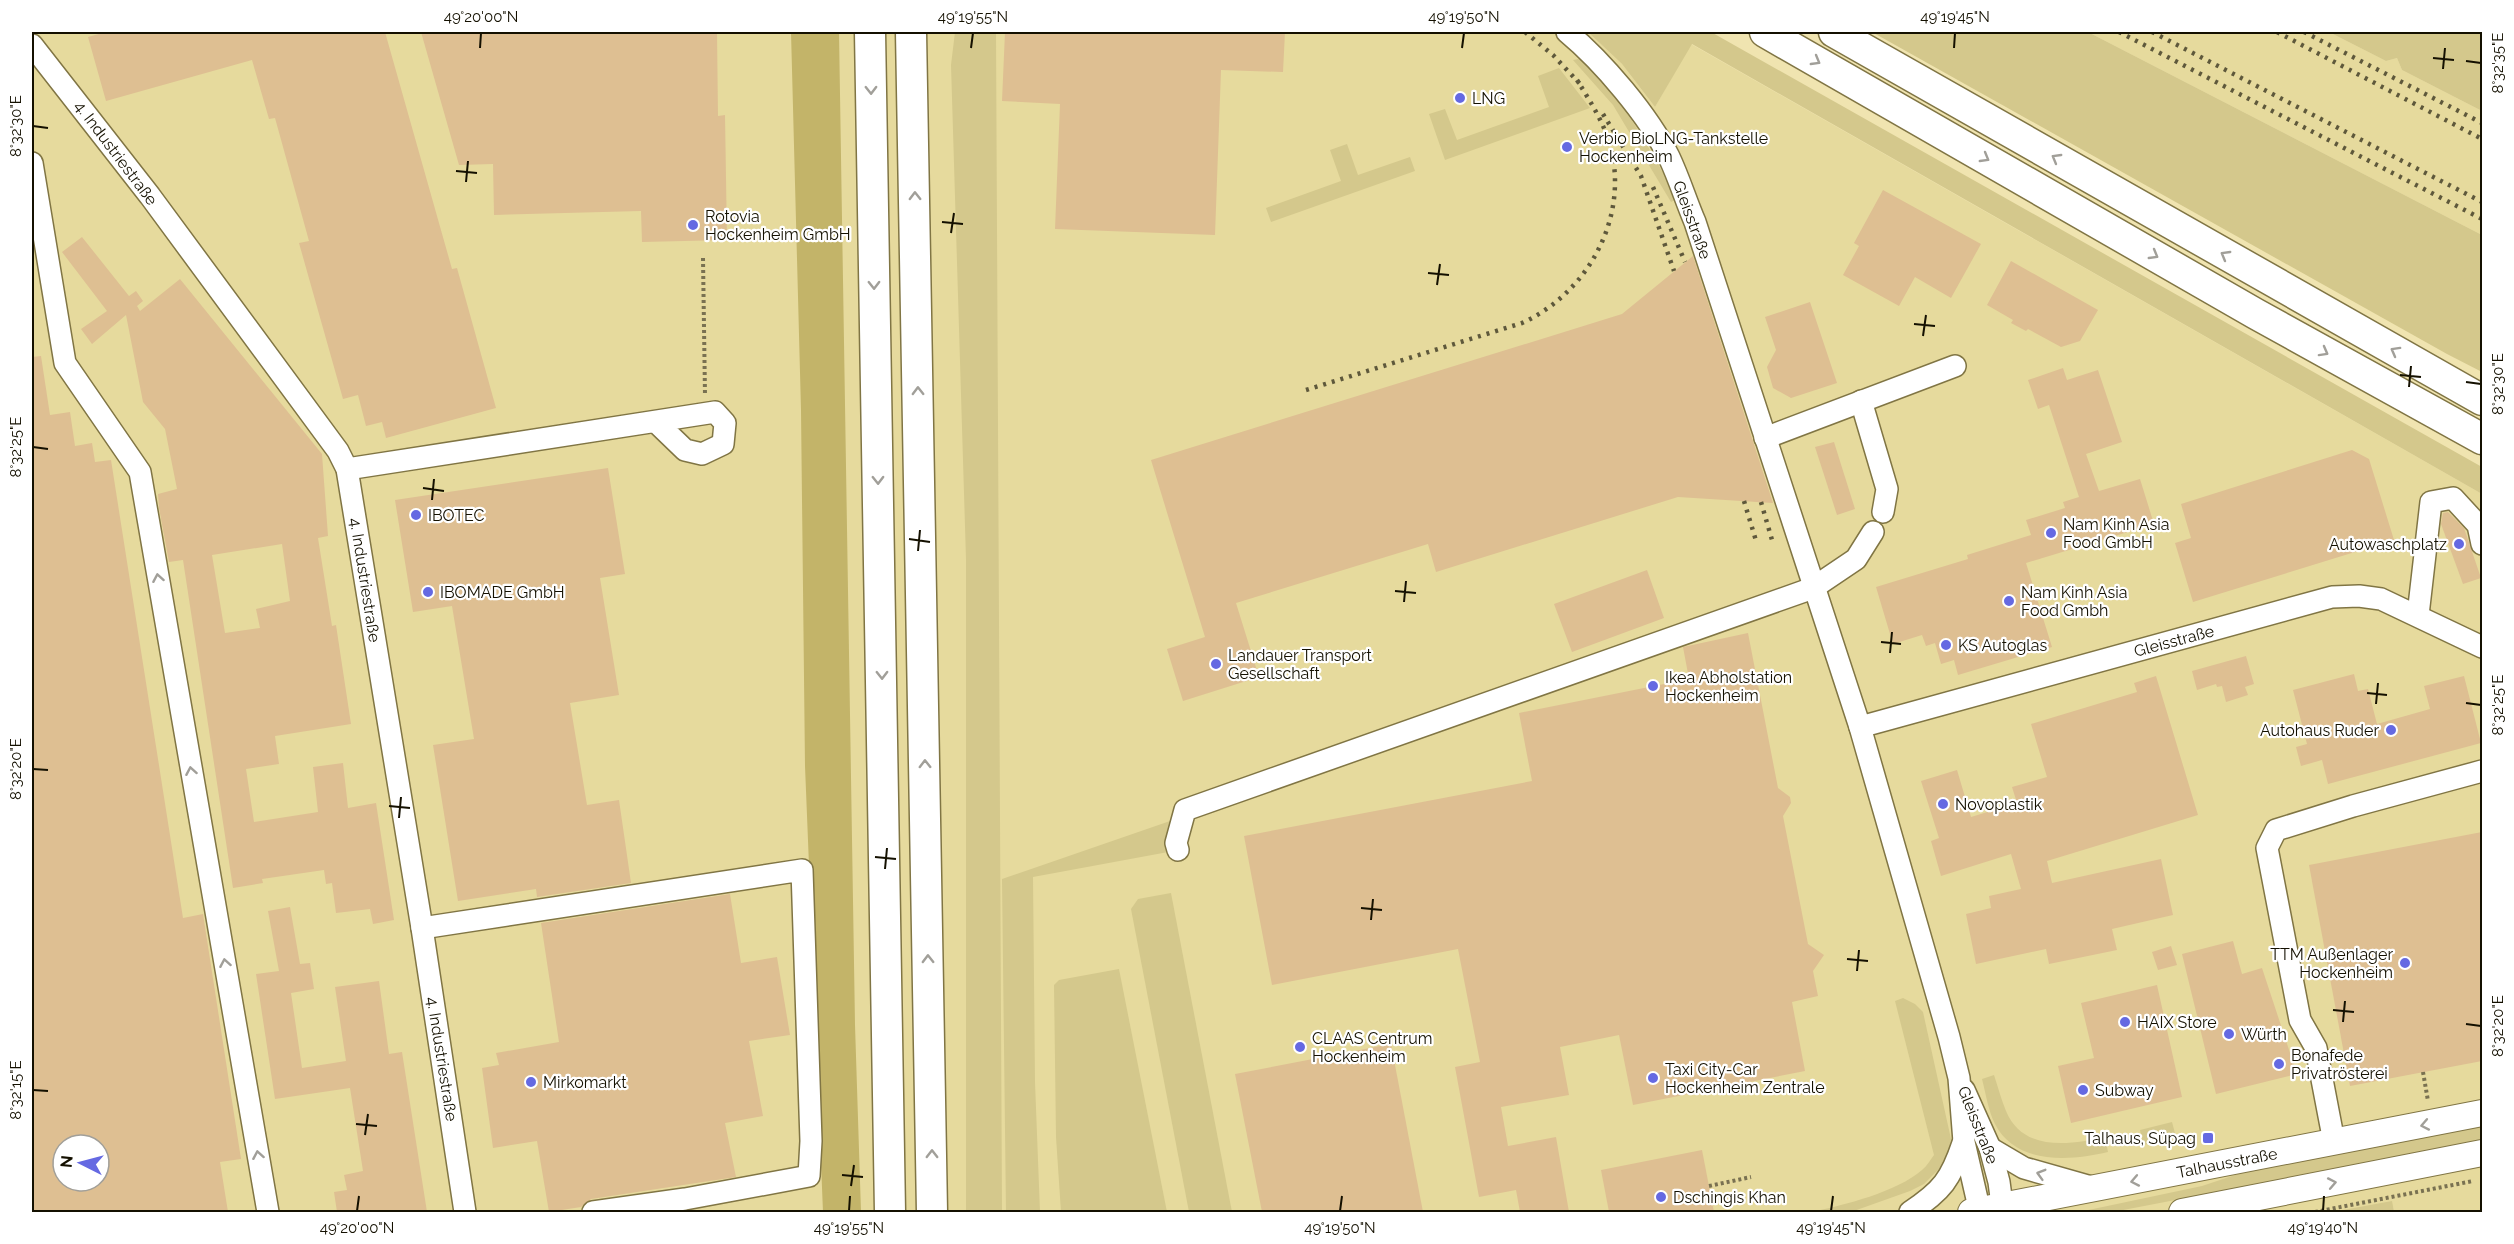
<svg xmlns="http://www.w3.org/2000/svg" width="2514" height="1244" font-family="Raleway,sans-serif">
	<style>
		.built { fill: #e6da9d; fill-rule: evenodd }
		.green { fill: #d4c88c }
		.forest { fill: #c3b469 }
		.building { fill: #debf92; fill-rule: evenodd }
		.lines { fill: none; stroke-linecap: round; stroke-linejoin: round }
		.minor-casing { stroke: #807544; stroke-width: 24 }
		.major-casing { stroke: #807544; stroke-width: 28 }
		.highway-casing { stroke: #807544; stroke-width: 33 }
		.path { stroke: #797151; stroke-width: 4; stroke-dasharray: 3 3; stroke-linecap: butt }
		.minor { stroke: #fff; stroke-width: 21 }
		.major { stroke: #fff; stroke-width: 26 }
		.highway { stroke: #fff; stroke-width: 30 }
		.rail { stroke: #5e583b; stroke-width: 4.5; stroke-dasharray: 3 6; stroke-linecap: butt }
		.oneway { stroke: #a19f99 }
		.ticks { fill: none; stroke: #141000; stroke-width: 2 }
		.poi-dot { fill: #6569e2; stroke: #fff; stroke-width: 2 }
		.labels { text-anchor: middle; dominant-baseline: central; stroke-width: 4.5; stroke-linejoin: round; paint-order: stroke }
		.poi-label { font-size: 16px; fill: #141000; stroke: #fff; text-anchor: start }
		.street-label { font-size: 16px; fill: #141000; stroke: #fff }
		.neatline { fill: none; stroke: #141000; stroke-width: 2 }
		.ticks-label { font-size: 15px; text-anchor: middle; fill: #141000 }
	</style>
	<rect width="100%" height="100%" fill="#f0e4b0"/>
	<!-- built -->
	<g class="built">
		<path d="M32,32h1556l34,32 33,43 36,-63 791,450v718h-2450zM63,1145h36v36h-36z"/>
		<path d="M2088,32h241l57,29 11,-3 5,12 80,41v124z"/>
	</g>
	<!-- green -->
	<g class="green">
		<path d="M955,32h41l6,1180h-36v-653l-15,-494z"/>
		<path d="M1588,32h123l771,435v27l-790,-450 -37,63 -33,-43z"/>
		<path d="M1872,32h216l394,203v137l-35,-18z"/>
		<path d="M2329,32h153v79l-80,-41 -5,-12 -11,3z"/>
		<path d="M1578,59c26,6 86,113 99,140l-6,3 -58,-97 -40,-45z"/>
		<path d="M1559,68l31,40 -145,52 -16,-46 16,-5 12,31 92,-33 -11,-31z"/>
		<path d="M1347,144l11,31 52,-18 5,14 -144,51 -5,-14 75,-27 -11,-31z"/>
		<path d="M1173,820l6,30 -146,27 2,205 5,130h-34l-4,-333z"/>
		<path d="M1171,893l61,319h-43l-58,-303 7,-10z"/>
		<path d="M1119,969l48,243h-106l-5,-75 -2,-152 5,-5z"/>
		<path d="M1903,998l12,6 8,8 28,127 -1,11 -9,17 -17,17 -14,7 -59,21h-39c32,-7 85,-20 110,-42 5,-4 8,-10 12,-15l-39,-154z"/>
		<path d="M1994,1075c4,12 7,24 12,36 17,41 64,34 99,26l3,15c-38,9 -92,13 -113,-28 -7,-14 -9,-30 -13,-45z"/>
		<path d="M2482,1120v21l-369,71h-34l123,-26 78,-26z"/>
		<path d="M2172,1122l4,15 -33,8 -3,-15z"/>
		<path d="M2392,1201l2,11h-62z"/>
	</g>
	<!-- forest -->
	<path class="forest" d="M791,32h48l16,993 6,187h-38l-18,-446 -4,-356z"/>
	<!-- building -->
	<g class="building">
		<path d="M106,32h279l67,237 5,-1 39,140 -110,30 -4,-16 -16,4 -8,-31 -15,4 -44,-156 10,-2 -34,-123 -6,1 -17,-59 -146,41 -18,-64z"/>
		<path d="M421,32h296l1,84 7,-1 2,125 -85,2 -1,-31 -147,4 -1,-51 -34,1z"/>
		<path d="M1005,32h280l-2,40 -62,-2 -6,165 -160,-6 5,-125 -58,-3z"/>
		<path d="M1883,190l98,54 -30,54 -36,-21 -16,29 -56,-31 16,-29 -5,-3z"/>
		<path d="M82,237l47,59 7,-5 7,10 -6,5 3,5 40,-32 142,175 6,82 -10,2 14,88 4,-1 15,99 -76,12 4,28 -33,5 8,53 64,-10 -5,-45 30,-4 5,45 28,-5 18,117 -21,4 -3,-15 -34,4 -4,-30 -6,1 -2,-14 -62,9 1,4 -30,5 -50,-328 -14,2 -10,-54 -1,-14 19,-5 -12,-60 -22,-27 -17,-87 -34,29 -11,-15 26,-18 -45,-59zM282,544l8,57 -34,8 4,19 -35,5 -13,-78z"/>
		<path d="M1693,256l80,247 -95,-6 -242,75 -8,-28 -192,59 23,74 -76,24 -16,-52 38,-12 -54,-177 471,-146z"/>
		<path d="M2011,261l87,49 -18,31 -19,6 -33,-18 -2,2 -15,-8 2,-3 -26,-15z"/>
		<path d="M1810,302l27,81 -46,15 -18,-10 -6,-21 9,-17 -11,-33z"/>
		<path d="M41,356l9,59 20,-3 5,34 17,-3 3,19 16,-2 72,458 20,-4 38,245 -21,3 8,50h-196v-855zM63,1145h36v36h-36z"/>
		<path d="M2063,368l4,12 31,-10 24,72 -36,12 13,37 41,-12 14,45 -128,39 26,84 -94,28 -4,-15 -13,4 -6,-21 -9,3 -4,-11 -29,9 -17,-57 92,-28 -1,-4 64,-20 -5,-15 39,-12 -2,-6 16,-5 -30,-92 -11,4 -10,-29z"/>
		<path d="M1834,442l21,67 -18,6 -22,-68z"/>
		<path d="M2352,450l17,9 25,81 -201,62 -18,-59 16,-5 -10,-34z"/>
		<path d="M608,468l17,106 -25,4 19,117 -49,8 17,102 32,-5 12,83 -94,14 -1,-8 -78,12 -25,-156 41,-6 -22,-133 -39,6 -18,-112z"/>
		<path d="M2448,512l16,16 17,50 -18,6 -22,-60 2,-11z"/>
		<path d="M1647,570l17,48 -92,34 -18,-48z"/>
		<path d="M1748,633l30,155 12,9 1,6 -8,13 25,128 16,11 -11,16 5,25 -26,6 13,69 -172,34 -14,-70 -59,12 9,48 -68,12 7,39 48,-9 13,75h-49l-4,-22 -37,7 -24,-130 25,-5 -22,-113 -186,36 -28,-149 288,-55 -13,-68 170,-34 -6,-32z"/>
		<path d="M2246,656l8,28 -9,3 3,8 -22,7 -4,-16 -5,1 -1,-3 -19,6 -5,-19z"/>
		<path d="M2354,674l4,17 10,-2 9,35 53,-15 -6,-23 40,-10 17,67 -153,41 -6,-24 -21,6 -5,-19 11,-3 -14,-54z"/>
		<path d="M2156,676l42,139 -151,46 5,22 109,-24 12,56 -61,14 5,21 -68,14 -3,-15 -70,15 -10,-50 25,-6 -2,-12 32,-7 -10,-35 -70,22 -10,-35 8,-3 -18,-57 36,-11 14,47 46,-14 -5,-16 35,-10 -16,-53 106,-32 -3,-9z"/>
		<path d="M2482,832v229l-132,25 -41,-221z"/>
		<path d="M730,894l11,69 36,-6 13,78 -41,6 14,75 -38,7 11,54 -145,22 -10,8 -32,5 -12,-71 -44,7 -11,-80 17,-3 -3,-12 63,-11 -18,-119z"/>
		<path d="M290,907l10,57 10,-1 4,26 -23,4 11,75 44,-7 -11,-74 44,-6 10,73 13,-2 25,160h-90l-3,-20 13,-2 -3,-15 19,-4 -13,-83 -75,11 -19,-125 23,-3 -11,-60z"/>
		<path d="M2233,941l9,33 20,-6 35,106 -81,20 -34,-140z"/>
		<path d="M2171,946l6,19 -19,5 -6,-18z"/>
		<path d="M2157,985l25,112 -111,26 -13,-57 36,-8 -13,-55z"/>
		<path d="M1391,1044l32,168h-161l-27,-138z"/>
		<path d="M1702,1150l12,62h-105l-8,-42z"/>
	</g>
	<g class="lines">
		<defs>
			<g id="minor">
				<path d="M1567,32c36,30 81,83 102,125 10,21 17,44 26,65l165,505 89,310 10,41 5,64 16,70"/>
				<path d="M32,45l118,151 188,255 9,18 75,459 43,284"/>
				<path d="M32,163l33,200 75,109 128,740"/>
				<path d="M1861,401l26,88 -4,23"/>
				<path d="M1765,438l190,-72"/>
				<path d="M347,469l368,-57 10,11 -2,21 -21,10 -17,-4 -28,-27"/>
				<path d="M2418,615l13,-113 22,-4 25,27 4,19"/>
				<path d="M1860,727l472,-130 27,-1 22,3 101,48"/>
				<path d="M1178,850l-2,-7 9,-33 628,-222 43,-29 17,-27"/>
				<path d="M422,928l380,-58 9,271 -2,35 -124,23 -92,13"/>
				<path d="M1964,1090l26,58 9,34 4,30"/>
				<path d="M2334,1142l-18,-94 -16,-28 -33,-172 9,-18 77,-24 129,-35"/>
				<path d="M1990,1148l34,20 71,20"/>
				<path d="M1910,1212c32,-21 41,-33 53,-69"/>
			</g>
			<g id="major">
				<path d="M1971,1212l511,-99"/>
				<path d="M2182,1212l300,-59"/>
			</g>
			<g id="highway">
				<path d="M870,32l20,1180"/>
				<path d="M911,32l21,1180"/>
				<path d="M1765,32l491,282 226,125"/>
				<path d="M1834,32l648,368"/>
			</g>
		</defs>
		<!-- minor casing -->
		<use href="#minor" class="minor-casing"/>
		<!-- major casing -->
		<use href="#major" class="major-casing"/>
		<!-- highway casing -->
		<use href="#highway" class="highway-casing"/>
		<!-- path -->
		<g class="path">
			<path d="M703,258l2,137"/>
			<path d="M2423,1072l5,29"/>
			<path d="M1709,1186l42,-9"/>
			<path d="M2315,1212l158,-31"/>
		</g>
		<!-- minor -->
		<use href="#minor" class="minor"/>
		<!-- major -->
		<use href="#major" class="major"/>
		<!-- highway -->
		<use href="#highway" class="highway"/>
		<!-- rail -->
		<g class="rail">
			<path d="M1525,32l28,23 28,30"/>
			<path d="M2119,32l363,187"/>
			<path d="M2152,32l330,170"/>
			<path d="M2277,32l205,107"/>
			<path d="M2304,32l178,91"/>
			<path d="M1603,114l38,62 33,95"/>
			<path d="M1653,187l32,75"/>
			<path d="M1306,390l216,-67c66,-30 108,-106 88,-178 -7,-24 -20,-44 -33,-65"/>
			<path d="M1744,501l13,43"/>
			<path d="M1761,502l11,38"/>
		</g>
	</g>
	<!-- one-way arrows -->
	<defs><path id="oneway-chevron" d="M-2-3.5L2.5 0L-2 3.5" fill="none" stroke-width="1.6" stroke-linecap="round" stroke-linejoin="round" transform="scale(1.5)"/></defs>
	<g class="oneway">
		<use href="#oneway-chevron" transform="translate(1816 61) rotate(30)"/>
		<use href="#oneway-chevron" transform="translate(871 90) rotate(89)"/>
		<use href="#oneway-chevron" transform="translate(1985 158) rotate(30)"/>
		<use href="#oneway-chevron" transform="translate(2056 158) rotate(-150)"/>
		<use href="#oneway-chevron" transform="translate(915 196) rotate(-91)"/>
		<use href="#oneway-chevron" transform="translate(2154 255) rotate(30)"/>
		<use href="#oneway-chevron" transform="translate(2225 255) rotate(-150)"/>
		<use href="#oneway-chevron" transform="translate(874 285) rotate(89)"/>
		<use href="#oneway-chevron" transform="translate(2395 351) rotate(-151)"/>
		<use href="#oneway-chevron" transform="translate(2324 352) rotate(29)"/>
		<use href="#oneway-chevron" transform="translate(918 391) rotate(-91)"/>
		<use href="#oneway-chevron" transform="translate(878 480) rotate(89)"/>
		<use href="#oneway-chevron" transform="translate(158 578) rotate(-100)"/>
		<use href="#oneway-chevron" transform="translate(882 675) rotate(89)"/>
		<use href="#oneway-chevron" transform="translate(925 764) rotate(-91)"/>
		<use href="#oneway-chevron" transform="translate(191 771) rotate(-100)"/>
		<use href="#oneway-chevron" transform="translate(928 959) rotate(-91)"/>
		<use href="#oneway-chevron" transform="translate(225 963) rotate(-100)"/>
		<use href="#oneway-chevron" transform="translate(2425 1125) rotate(169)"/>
		<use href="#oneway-chevron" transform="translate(932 1154) rotate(-90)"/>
		<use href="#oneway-chevron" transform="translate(258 1155) rotate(-100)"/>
		<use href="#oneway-chevron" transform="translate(2041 1174) rotate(-164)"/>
		<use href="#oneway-chevron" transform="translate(2135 1181) rotate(169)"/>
		<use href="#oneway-chevron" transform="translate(2332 1183) rotate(-11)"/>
	</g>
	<!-- ticks -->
	<path class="ticks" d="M480,48l1,-15M971,48l2,-15M1462,48l2,-15M1954,48l1,-15M2433,58l21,2M2466,61l15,2M2443,69l2,-21M33,126l15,2M456,171l21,2M466,182l2,-21M942,222l21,2M951,233l3,-20M1428,273l21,2M1437,285l3,-21M1914,324l21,2M1923,336l3,-21M2400,375l21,2M2466,382l15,2M2409,387l2,-21M33,447l15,2M423,488l21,3M432,500l2,-21M909,539l21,3M918,551l2,-21M1395,591l21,2M1404,602l2,-21M1881,642l20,2M1890,653l2,-21M2367,693l20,2M2466,703l15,2M2376,704l2,-21M33,769l15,1M389,806l21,2M399,818l2,-21M875,857l21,2M885,869l2,-21M1361,908l21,2M1371,920l2,-21M1847,959l21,2M1857,971l2,-21M2333,1010l21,2M2343,1022l2,-21M2466,1024l15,2M33,1090l15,1M356,1124l21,2M365,1135l3,-21M842,1175l21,2M851,1186l3,-21M357,1211l2,-15M849,1211l1,-15M1340,1211l2,-15M1831,1211l2,-15M2323,1211l1,-15"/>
	<!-- markers -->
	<g class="poi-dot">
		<circle cx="1460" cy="98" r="6"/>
		<circle cx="1567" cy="147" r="6"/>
		<circle cx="693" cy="225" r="6"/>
		<circle cx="416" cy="515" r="6"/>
		<circle cx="2051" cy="533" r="6"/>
		<circle cx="2459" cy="544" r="6"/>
		<circle cx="428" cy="592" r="6"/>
		<circle cx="2009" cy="601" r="6"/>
		<circle cx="1946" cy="645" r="6"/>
		<circle cx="1216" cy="664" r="6"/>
		<circle cx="1653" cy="686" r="6"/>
		<circle cx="2391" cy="730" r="6"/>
		<circle cx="1943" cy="804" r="6"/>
		<circle cx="2405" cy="963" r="6"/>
		<circle cx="2125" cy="1022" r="6"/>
		<circle cx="2229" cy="1034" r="6"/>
		<circle cx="1300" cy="1047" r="6"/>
		<circle cx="2279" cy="1064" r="6"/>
		<circle cx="1653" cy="1078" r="6"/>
		<circle cx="531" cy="1082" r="6"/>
		<circle cx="2083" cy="1090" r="6"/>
		<rect x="2202" y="1132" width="12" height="12" rx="3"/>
		<circle cx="1661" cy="1197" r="6"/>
	</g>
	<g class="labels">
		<!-- poi labels -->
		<g class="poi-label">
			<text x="1472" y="98">LNG</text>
			<text x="1579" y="138">Verbio BioLNG-Tankstelle<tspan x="1579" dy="18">Hockenheim</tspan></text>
			<text x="705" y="216">Rotovia<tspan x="705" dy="18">Hockenheim GmbH</tspan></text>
			<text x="428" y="515">IBOTEC</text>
			<text x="2063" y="524">Nam Kinh Asia<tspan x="2063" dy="18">Food GmbH</tspan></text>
			<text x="2447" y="544" text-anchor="end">Autowaschplatz</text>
			<text x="440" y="592">IBOMADE GmbH</text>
			<text x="2021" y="592">Nam Kinh Asia<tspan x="2021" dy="18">Food Gmbh</tspan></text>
			<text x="1958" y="645">KS Autoglas</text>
			<text x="1228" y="655">Landauer Transport<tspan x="1228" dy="18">Gesellschaft</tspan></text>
			<text x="1665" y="677">Ikea Abholstation<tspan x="1665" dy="18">Hockenheim</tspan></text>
			<text x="2379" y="730" text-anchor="end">Autohaus Ruder</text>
			<text x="1955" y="804">Novoplastik</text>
			<text x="2393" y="954" text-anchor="end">TTM Außenlager<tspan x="2393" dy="18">Hockenheim</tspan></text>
			<text x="2137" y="1022">HAIX Store</text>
			<text x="2241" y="1034">Würth</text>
			<text x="1312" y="1038">CLAAS Centrum<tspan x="1312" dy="18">Hockenheim</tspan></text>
			<text x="2291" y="1055">Bonafede<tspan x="2291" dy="18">Privatrösterei</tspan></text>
			<text x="1665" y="1069">Taxi City-Car<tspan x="1665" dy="18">Hockenheim Zentrale</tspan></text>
			<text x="543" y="1082">Mirkomarkt</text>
			<text x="2095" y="1090">Subway</text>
			<text x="2196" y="1138" text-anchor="end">Talhaus, Süpag</text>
			<text x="1673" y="1197">Dschingis Khan</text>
		</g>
		<!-- street labels -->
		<g class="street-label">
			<text transform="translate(116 153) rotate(53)">4. Industriestraße</text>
			<text transform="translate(1692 220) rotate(70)">Gleisstraße</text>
			<text transform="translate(365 580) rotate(81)">4. Industriestraße</text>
			<text transform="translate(2174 641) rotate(-15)">Gleisstraße</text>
			<text transform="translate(442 1059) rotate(81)">4. Industriestraße</text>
			<text transform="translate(1978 1125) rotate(68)">Gleisstraße</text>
			<text transform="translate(2227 1163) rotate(-11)">Talhausstraße</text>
		</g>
	</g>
	<!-- border -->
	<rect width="2514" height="1244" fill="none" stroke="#ffffff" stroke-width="66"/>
	<!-- north arrow -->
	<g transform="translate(81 1163) rotate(276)"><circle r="28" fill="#ffffff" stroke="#a19f99" stroke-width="1.5"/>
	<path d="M0-4.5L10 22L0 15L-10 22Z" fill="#6569e2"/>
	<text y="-9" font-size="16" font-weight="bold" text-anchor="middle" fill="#141000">N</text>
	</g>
	<rect x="33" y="33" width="2448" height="1178" class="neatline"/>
	<g class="ticks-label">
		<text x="481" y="22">49°20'00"N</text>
		<text x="973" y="22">49°19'55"N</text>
		<text x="1464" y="22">49°19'50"N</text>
		<text x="1955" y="22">49°19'45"N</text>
		<text transform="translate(2498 63) rotate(-90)" y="5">8°32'35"E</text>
		<text transform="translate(16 126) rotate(-90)" y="5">8°32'30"E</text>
		<text transform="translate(2498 384) rotate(-90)" y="5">8°32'30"E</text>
		<text transform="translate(16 447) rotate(-90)" y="5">8°32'25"E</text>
		<text transform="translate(2498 705) rotate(-90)" y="5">8°32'25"E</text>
		<text transform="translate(16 769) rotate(-90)" y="5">8°32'20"E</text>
		<text transform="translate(2498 1026) rotate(-90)" y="5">8°32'20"E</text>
		<text transform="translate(16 1090) rotate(-90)" y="5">8°32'15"E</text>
		<text x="357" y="1233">49°20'00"N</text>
		<text x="849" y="1233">49°19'55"N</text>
		<text x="1340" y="1233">49°19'50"N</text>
		<text x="1831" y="1233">49°19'45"N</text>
		<text x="2323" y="1233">49°19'40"N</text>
	</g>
</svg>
